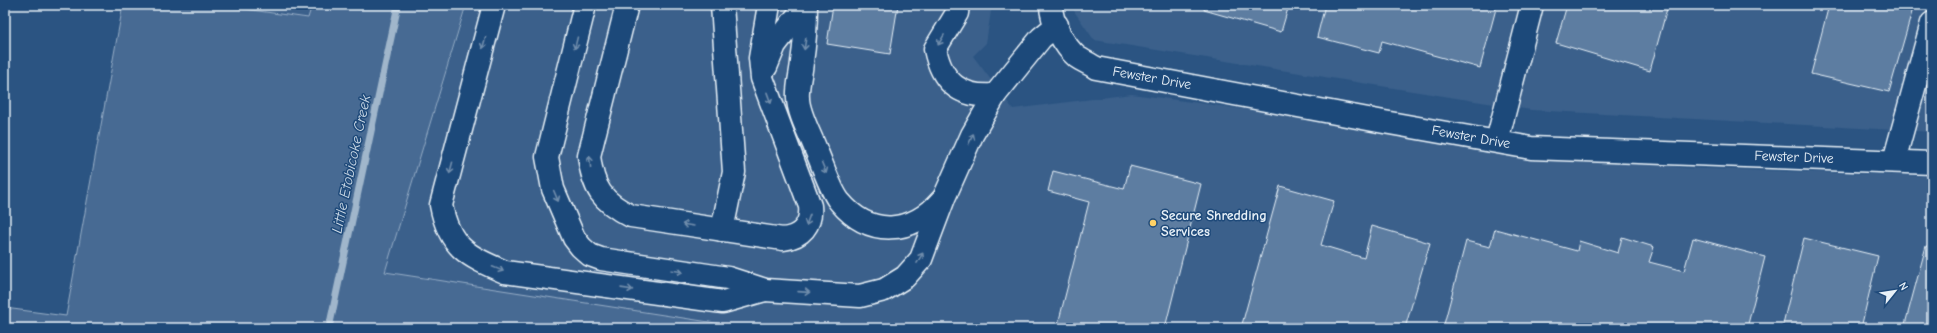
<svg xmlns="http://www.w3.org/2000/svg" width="1937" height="333" font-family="'Comic Neue',sans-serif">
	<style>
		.built { fill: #3a608b }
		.green { fill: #476b93; stroke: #98aec6 }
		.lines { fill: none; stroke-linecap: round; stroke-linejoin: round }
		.stream { stroke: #a0b6cb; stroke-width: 7 }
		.building { fill: #5d7da1; stroke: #e8f1f8 }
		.minor-casing { stroke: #e8f1f8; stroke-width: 25 }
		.minor { stroke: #1f4a7a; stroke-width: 22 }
		.oneway { stroke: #6f8dac }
		.poi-dot { fill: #ffd166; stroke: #1f4a7a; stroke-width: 1.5 }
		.labels { text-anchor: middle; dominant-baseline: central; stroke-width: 3; stroke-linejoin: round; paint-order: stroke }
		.street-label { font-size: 14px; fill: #e8f1f8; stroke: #1f4a7a }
		.poi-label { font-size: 14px; font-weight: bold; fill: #e8f1f8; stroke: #1f4a7a; text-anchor: start }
		.water-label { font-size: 15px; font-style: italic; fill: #d0dde9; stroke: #1f4a7a }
	</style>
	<rect width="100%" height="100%" fill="#2b5482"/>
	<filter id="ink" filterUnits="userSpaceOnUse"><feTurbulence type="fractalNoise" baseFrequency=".025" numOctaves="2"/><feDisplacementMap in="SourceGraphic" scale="8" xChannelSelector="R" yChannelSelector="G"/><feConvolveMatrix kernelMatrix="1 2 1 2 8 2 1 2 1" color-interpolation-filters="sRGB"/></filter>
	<g filter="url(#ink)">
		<!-- built -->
		<g class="built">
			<path d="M216,5h96l-4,13z"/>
			<path d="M467,5h525l-6,38 -13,13 40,53 119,-15 553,74 247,8v152h-1184l-363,-56z"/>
			<path d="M1074,5h858v127l-401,-22 -437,-70 -20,-29z"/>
		</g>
		<!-- green -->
		<path class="green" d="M123,5h93l92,13 4,-13h154l-81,267 363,56h-743v-20l61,8z"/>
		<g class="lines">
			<!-- stream -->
			<path class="stream" d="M329,328l69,-323"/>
		</g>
		<!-- building -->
		<g class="building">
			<path d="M833,5h65l-8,49 -63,-10z"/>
			<path d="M1205,5h84l-8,27 -77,-22z"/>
			<path d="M1325,5h172l-17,63 -98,-27 -3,12 -62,-16z"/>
			<path d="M1567,5h101l-18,66 -94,-28z"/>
			<path d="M1829,5h85l-25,87 -78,-18z"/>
			<path d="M1130,166l71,18 -36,144h-108l32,-126 -41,-11 5,-20 71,18z"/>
			<path d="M1280,186l54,15 -13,44 43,13 8,-32 58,17 -25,85h-164z"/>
			<path d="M1495,229l82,22 2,-10 39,12 4,-16 32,10 -5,15 35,9 9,-33 72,19 -18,71h-304l23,-87 24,6z"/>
			<path d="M1804,238l74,18 -17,72h-79z"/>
			<path d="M1926,246l6,1v81h-28z"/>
		</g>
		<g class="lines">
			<defs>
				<g id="minor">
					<path d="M494,5l-53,200c8,42 26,51 64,67l218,30 42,-12"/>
					<path d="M585,5l-38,152 6,32 21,49 7,9 9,8 11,4 127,19 37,12 95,6 24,-6 21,-13 16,-18 23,-61 28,-63 23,-40 46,-57 16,-13"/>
					<path d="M627,5l-38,151c4,32 13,46 42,60l152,23c18,-2 29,-14 27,-33l-48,-128 -2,-20 9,-53"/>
					<path d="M806,5c0,20 -1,38 -4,57 -1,12 -5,25 -4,36 0,15 13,38 18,52 6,13 15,42 24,52 30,36 72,32 101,-1"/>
					<path d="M958,5l-1,8 -22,36c7,34 26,49 60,46"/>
					<path d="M1051,5c0,17 13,41 26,52 6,4 13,7 19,11l288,54 147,26 401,15"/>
					<path d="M766,67l9,-22 31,-40"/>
					<path d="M1497,141l35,-136"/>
					<path d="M1894,161l38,-138"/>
					<path d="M722,230l12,-58 -12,-167"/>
				</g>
			</defs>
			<!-- minor casing -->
			<use href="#minor" class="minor-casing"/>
			<!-- minor -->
			<use href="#minor" class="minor"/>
		</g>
		<!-- one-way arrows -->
		<defs><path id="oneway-shaft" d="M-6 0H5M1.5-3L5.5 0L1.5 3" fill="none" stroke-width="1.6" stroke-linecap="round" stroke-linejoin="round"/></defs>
		<g class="oneway">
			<use href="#oneway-shaft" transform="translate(941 40) rotate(121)"/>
			<use href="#oneway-shaft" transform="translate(484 43) rotate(105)"/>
			<use href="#oneway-shaft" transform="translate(576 43) rotate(104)"/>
			<use href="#oneway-shaft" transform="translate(805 44) rotate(98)"/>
			<use href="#oneway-shaft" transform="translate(769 98) rotate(70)"/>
			<use href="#oneway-shaft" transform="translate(971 139) rotate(-65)"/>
			<use href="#oneway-shaft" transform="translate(590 162) rotate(-96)"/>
			<use href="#oneway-shaft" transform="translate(451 168) rotate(105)"/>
			<use href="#oneway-shaft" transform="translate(824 168) rotate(67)"/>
			<use href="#oneway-shaft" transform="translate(556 196) rotate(67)"/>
			<use href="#oneway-shaft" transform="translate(808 220) rotate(110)"/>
			<use href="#oneway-shaft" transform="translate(688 225) rotate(-171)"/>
			<use href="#oneway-shaft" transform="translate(920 258) rotate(-60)"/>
			<use href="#oneway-shaft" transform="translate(498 269) rotate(22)"/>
			<use href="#oneway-shaft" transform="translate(677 271) rotate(9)"/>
			<use href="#oneway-shaft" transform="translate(627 289) rotate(8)"/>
			<use href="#oneway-shaft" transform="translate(804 292) rotate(4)"/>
		</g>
	</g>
	<!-- markers -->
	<circle class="poi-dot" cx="1153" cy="223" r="4"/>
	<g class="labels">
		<!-- street labels -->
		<g class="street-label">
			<text transform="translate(1152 78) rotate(10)">Fewster Drive</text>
			<text transform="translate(1471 137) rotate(10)">Fewster Drive</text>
			<text transform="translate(1794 157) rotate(2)">Fewster Drive</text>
		</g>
		<!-- poi labels -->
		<g class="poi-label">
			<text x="1161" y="215">Secure Shredding<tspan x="1161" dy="16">Services</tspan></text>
		</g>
		<!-- water labels -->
		<g class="water-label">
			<text transform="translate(351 164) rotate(-78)">Little Etobicoke Creek</text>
		</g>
	</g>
	<!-- margin -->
	<rect width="1937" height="333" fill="none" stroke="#1f4a7a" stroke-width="20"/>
	<rect x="10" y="10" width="1917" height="313" fill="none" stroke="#e8f1f8" stroke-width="1.5" filter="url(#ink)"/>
	<!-- north arrow -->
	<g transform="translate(1895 291) rotate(60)" stroke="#1f4a7a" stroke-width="3" paint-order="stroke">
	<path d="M0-3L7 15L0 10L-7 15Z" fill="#e8f1f8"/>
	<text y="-6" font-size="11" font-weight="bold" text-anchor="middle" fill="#e8f1f8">N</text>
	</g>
</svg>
